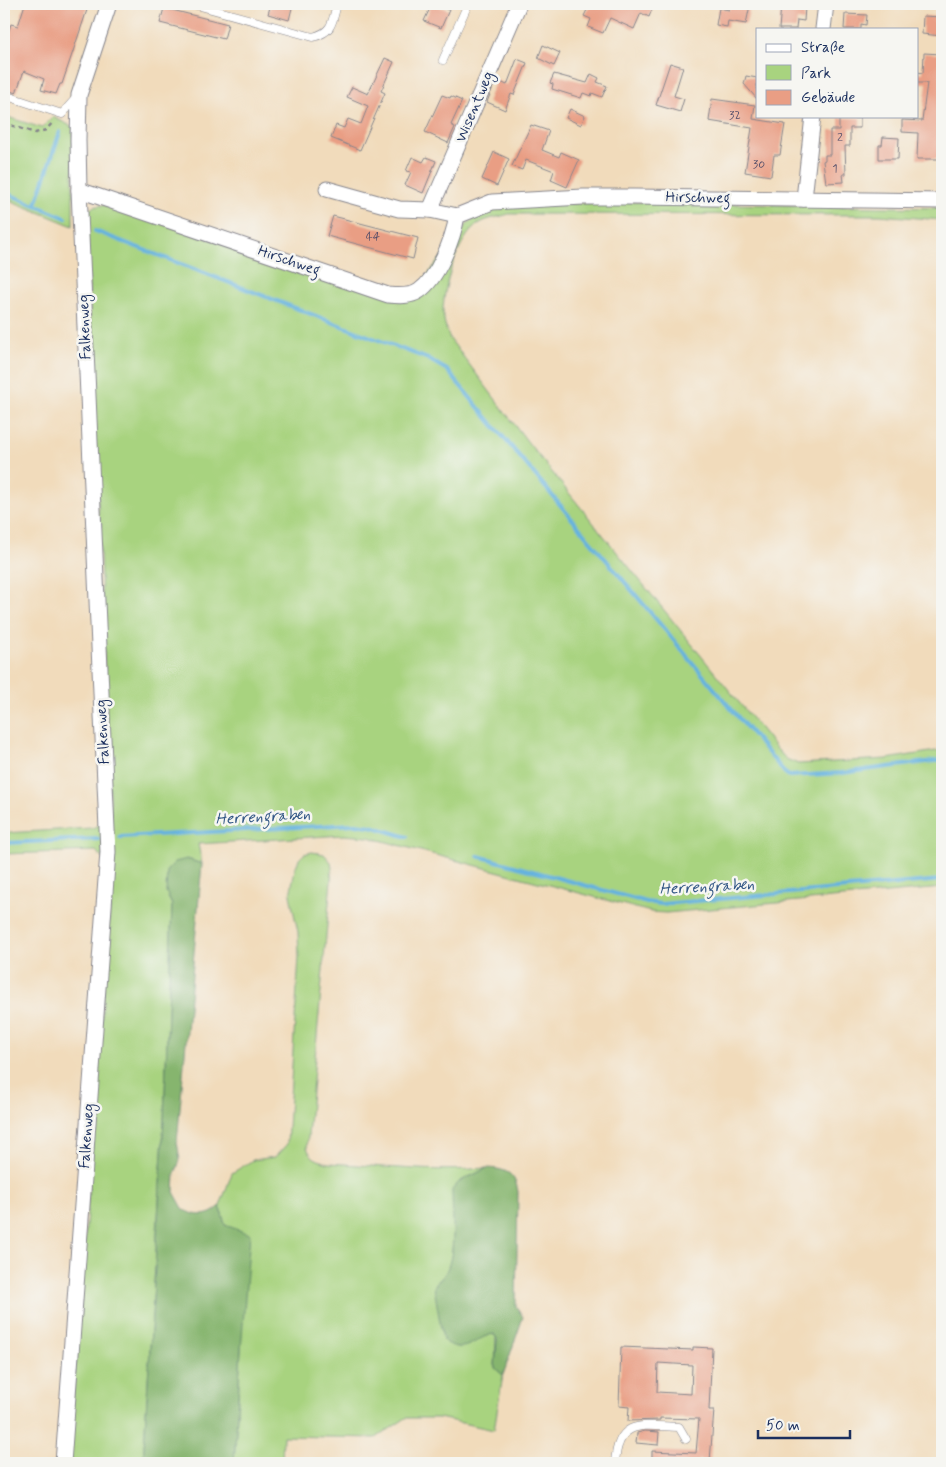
<svg xmlns="http://www.w3.org/2000/svg" width="946" height="1467" font-family="Mynerve,sans-serif">
	<style>
		.green { fill: #a8d37f; stroke: #62816e }
		.forest { fill: #86b56e; stroke: #507266 }
		.lines { fill: none; stroke-linecap: round; stroke-linejoin: round }
		.stream { stroke: #65b2df; stroke-width: 4 }
		.building { fill: #e99e84; fill-rule: evenodd }
		.service-casing { stroke: #86858c; stroke-width: 9 }
		.minor-casing { stroke: #86858c; stroke-width: 17 }
		.path { stroke: #86858c; stroke-width: 2.5; stroke-dasharray: 4 4; stroke-linecap: butt }
		.service { stroke: #fff; stroke-width: 8 }
		.minor { stroke: #fff; stroke-width: 15 }
		.labels { text-anchor: middle; dominant-baseline: central; stroke-width: 5; stroke-linejoin: round; paint-order: stroke }
		.number-label { font-size: 12px; fill: #4e4b68 }
		.street-label { font-size: 15px; fill: #1b2f5e; stroke: #f6f6f2 }
		.water-label { font-size: 16px; font-style: italic; fill: #315685; stroke: #f6f6f2 }
	</style>
	<rect width="100%" height="100%" fill="#f6f6f2"/>
	<filter id="ink" filterUnits="userSpaceOnUse"><feTurbulence type="fractalNoise" baseFrequency=".02" numOctaves="2"/><feDisplacementMap in="SourceGraphic" scale="10" xChannelSelector="R" yChannelSelector="G"/><feConvolveMatrix kernelMatrix="1 2 1 2 8 2 1 2 1" color-interpolation-filters="sRGB"/></filter>
	<filter id="wash" filterUnits="userSpaceOnUse"><feTurbulence type="fractalNoise" baseFrequency=".0096" numOctaves="4" result="noise"/><feDisplacementMap in="SourceGraphic" scale="20" xChannelSelector="R" yChannelSelector="G"/><feGaussianBlur stdDeviation="1.12" result="paint"/><feColorMatrix in="noise" values="0 0 0 0 0 0 0 0 0 0 0 0 0 0 0 0 0 1.4 0 .05"/><feComposite in="paint" operator="in"/></filter>
	<g filter="url(#wash)">
		<rect width="100%" height="100%" fill="#f1dbbb"/>
		<!-- green -->
		<g class="green">
			<path d="M4,116l38,12 11,-11 20,10v99l-69,-28z"/>
			<path d="M626,202l316,6v12l-62,-5 -371,-1c-9,3 -21,4 -29,9 -23,14 -37,64 -37,90 1,9 3,17 7,26l80,106 246,303 10,11 12,5 89,-5 55,-9v138l-276,25 -15,-1 -283,-75 -24,-2 -146,9 4,20 -15,-5 -19,38 4,8 -8,215 -21,343h-75l45,-594 -27,-656 7,-6 10,-2 303,97 62,-79 20,-12 17,-5z"/>
			<path d="M102,823l1,36 -7,-8 -92,3v-21l89,-5z"/>
			<path d="M312,852l12,2 7,8 1,7 -25,278c3,11 10,13 21,16 52,3 106,10 159,5l-28,14 -8,78 -5,14 -11,10 51,53 5,-3 5,2 -1,32 8,7 -9,55 -55,-12h-33l-30,20 -93,-2 -1,27h-48l7,-114 -16,-124 -5,-19 12,-33 21,-13 22,-3 12,-13 12,-187 -1,-25 -8,-37 5,-26 4,-10 5,-5z"/>
		</g>
		<!-- forest -->
		<g class="forest">
			<path d="M187,859l15,5 -25,278 3,18 -5,14 -1,18 10,18c13,7 26,7 36,-4l5,19 25,9 -9,115 -7,114h-91l21,-343 8,-215 -6,-13 1,-22 8,-8z"/>
			<path d="M487,1168c18,1 28,4 31,24l-2,114 7,11 -20,58 -8,-7 2,-29 -3,-5c-20,3 -29,24 -51,6l-9,-53c3,-6 9,-9 12,-15 11,-23 6,-58 6,-82l7,-8z"/>
		</g>
		<g class="lines">
			<!-- stream -->
			<g class="stream">
				<path d="M4,192l62,26"/>
				<path d="M36,204l24,-72"/>
				<path d="M95,231l333,128 19,11 338,403 4,3 53,-3 100,-13"/>
				<path d="M120,837l235,-13 16,2 36,11"/>
				<path d="M4,843l95,-4"/>
				<path d="M478,856l168,46 15,2 281,-24"/>
			</g>
		</g>
		<g id="blocks">
			<!-- building -->
			<g class="building">
				<path d="M25,4h64l-27,80h-2l-4,10 -15,-4 3,-11 -20,-8 -8,22 -12,-4v-44l7,-21 7,2z"/>
				<path d="M271,4h22l-4,16 -21,-6z"/>
				<path d="M432,4l17,6 -8,18 -17,-7z"/>
				<path d="M590,4h64l-5,13 -8,-4 -7,16 -24,-11 -7,15 -15,-6 3,-8 -7,-3z"/>
				<path d="M730,4l20,1 -4,19 -18,-3 -1,6 -11,-2 3,-17 10,2z"/>
				<path d="M781,5l24,2 -1,14 -7,-1 -1,9h-17z"/>
				<path d="M164,8l64,16 -4,15 -64,-16z"/>
				<path d="M845,14l22,1 -1,10 -5,-1v5h-17z"/>
				<path d="M923,16l19,1v19l-20,-2z"/>
				<path d="M543,45l17,8 -6,13 -16,-8z"/>
				<path d="M924,53l17,1 -1,25h2v38l-2,-1 -1,25h3l-1,18h-24l1,-26 -16,-1v-12l20,1 5,-38h-10v-11l6,1z"/>
				<path d="M385,58l9,4 -13,29 4,2 -25,57 -29,-12 5,-13 8,3 4,-9 13,5 7,-18 -21,-9 5,-10 16,7z"/>
				<path d="M517,59l10,4 -13,32 -3,-1 -6,16 -18,-8 9,-22 11,5z"/>
				<path d="M670,63l13,4 -9,29 10,3 -4,13 -24,-7z"/>
				<path d="M554,74l33,9 4,-9 8,4 -2,4 10,4 -5,11 -10,-4 -1,3 -8,-3 -2,5 -29,-9 1,-5 -3,-1z"/>
				<path d="M746,76l11,2v21l-13,-15z"/>
				<path d="M442,95l8,3 1,-2 11,5 -11,24 4,2 -7,16 -23,-11z"/>
				<path d="M712,99l43,6 -2,14 32,5 -5,31h-6l-3,21 -26,-4 7,-44 -43,-7z"/>
				<path d="M570,109l15,7 -4,9 -15,-7z"/>
				<path d="M839,118h21v10h-10v18h-5l1,28h-3l1,8 -18,1 -3,-22 2,-1v-5h5v-25h9z"/>
				<path d="M531,125l18,6 -7,19 17,7 2,-5 18,8 -12,27 -16,-7 3,-9 -28,-11 -4,10 -10,-4z"/>
				<path d="M883,137l16,1 -1,21h-19v-14h3z"/>
				<path d="M494,152l15,7 -12,27 -15,-7z"/>
				<path d="M412,157l11,5 3,-5 10,4 -13,32 -18,-8 6,-13 -5,-1z"/>
				<path d="M333,216l85,22 -5,21 -86,-23z"/>
				<path d="M621,1347l72,3v-3l19,1 -3,62h5l-4,51 -11,-1v3h-47v-12l44,2 3,-34 -39,-1v2l-32,1 1,-14 -10,-1zM658,1363l34,2 -1,29 -34,-2z"/>
				<path d="M645,1431l14,1 -1,13 -22,-2 1,-10z"/>
			</g>
		</g>
	</g>
	<g filter="url(#ink)">
		<use href="#blocks" fill-opacity="0" stroke="#86858c" stroke-width="1"/>
		<g class="lines">
			<defs>
				<g id="service">
					<path d="M193,4l120,33c20,-5 19,-15 24,-33"/>
					<path d="M443,60l25,-56"/>
					<path d="M4,95l58,19 16,-18"/>
					<path d="M615,1463c3,-46 29,-37 64,-36l7,12"/>
				</g>
				<g id="minor">
					<path d="M823,29l3,-25"/>
					<path d="M327,189l72,20 31,1 27,6"/>
					<path d="M79,190l309,105c10,1 22,2 31,-4 19,-13 34,-52 38,-75l35,-14 91,-5h51l308,4"/>
					<path d="M804,199l9,-83"/>
					<path d="M430,210l89,-206"/>
					<path d="M63,1463l45,-611 -29,-662 -1,-50 1,-45 30,-91"/>
				</g>
			</defs>
			<!-- service casing -->
			<use href="#service" class="service-casing"/>
			<!-- minor casing -->
			<use href="#minor" class="minor-casing"/>
			<!-- path -->
			<path class="path" d="M4,123l31,10 11,-3 8,-9"/>
			<!-- service -->
			<use href="#service" class="service"/>
			<!-- minor -->
			<use href="#minor" class="minor"/>
		</g>
	</g>
	<g class="labels">
		<!-- number labels -->
		<g class="number-label">
			<text x="735" y="116">32</text>
			<text x="840" y="138">2</text>
			<text x="759" y="165">30</text>
			<text x="835" y="169">1</text>
			<text x="373" y="237">44</text>
		</g>
		<!-- street labels -->
		<g class="street-label">
			<text transform="translate(475 107) rotate(-67)">Wisentweg</text>
			<text transform="translate(698 198) rotate(1)">Hirschweg</text>
			<text transform="translate(289 261) rotate(19)">Hirschweg</text>
			<text transform="translate(85 327) rotate(-92)">Falkenweg</text>
			<text transform="translate(103 732) rotate(-93)">Falkenweg</text>
			<text transform="translate(87 1136) rotate(-86)">Falkenweg</text>
		</g>
		<!-- water labels -->
		<g class="water-label">
			<text transform="translate(263 817) rotate(-3)">Herrengraben</text>
			<text transform="translate(707 887) rotate(-3)">Herrengraben</text>
		</g>
	</g>
	<!-- margin -->
	<rect width="946" height="1467" fill="none" stroke="#f6f6f2" stroke-width="20"/>
	<!-- legend -->
	<rect x="756" y="28" width="162" height="90" fill="#f6f6f2" stroke="#9ea6b7"/>
	<rect x="766" y="44" width="25" height="8" fill="#ffffff" stroke="#9ea6b7"/>
	<text x="801" y="52" font-size="15" fill="#1b2f5e">Straße</text>
	<rect x="766" y="65" width="25" height="15" fill="#a8d37f" stroke="#9ea6b7"/>
	<text x="801" y="78" font-size="15" fill="#1b2f5e">Park</text>
	<rect x="766" y="90" width="25" height="15" fill="#e99e84" stroke="#9ea6b7"/>
	<text x="801" y="102" font-size="15" fill="#1b2f5e">Gebäude</text>
	<!-- scale -->
	<path d="M758 1430v8h92v-8" fill="none" stroke="#1b2f5e" stroke-width="2.5"/>
	<text x="766" y="1430" font-size="15" fill="#1b2f5e" stroke="#f6f6f2" stroke-width="4" paint-order="stroke">50 m</text>
</svg>
